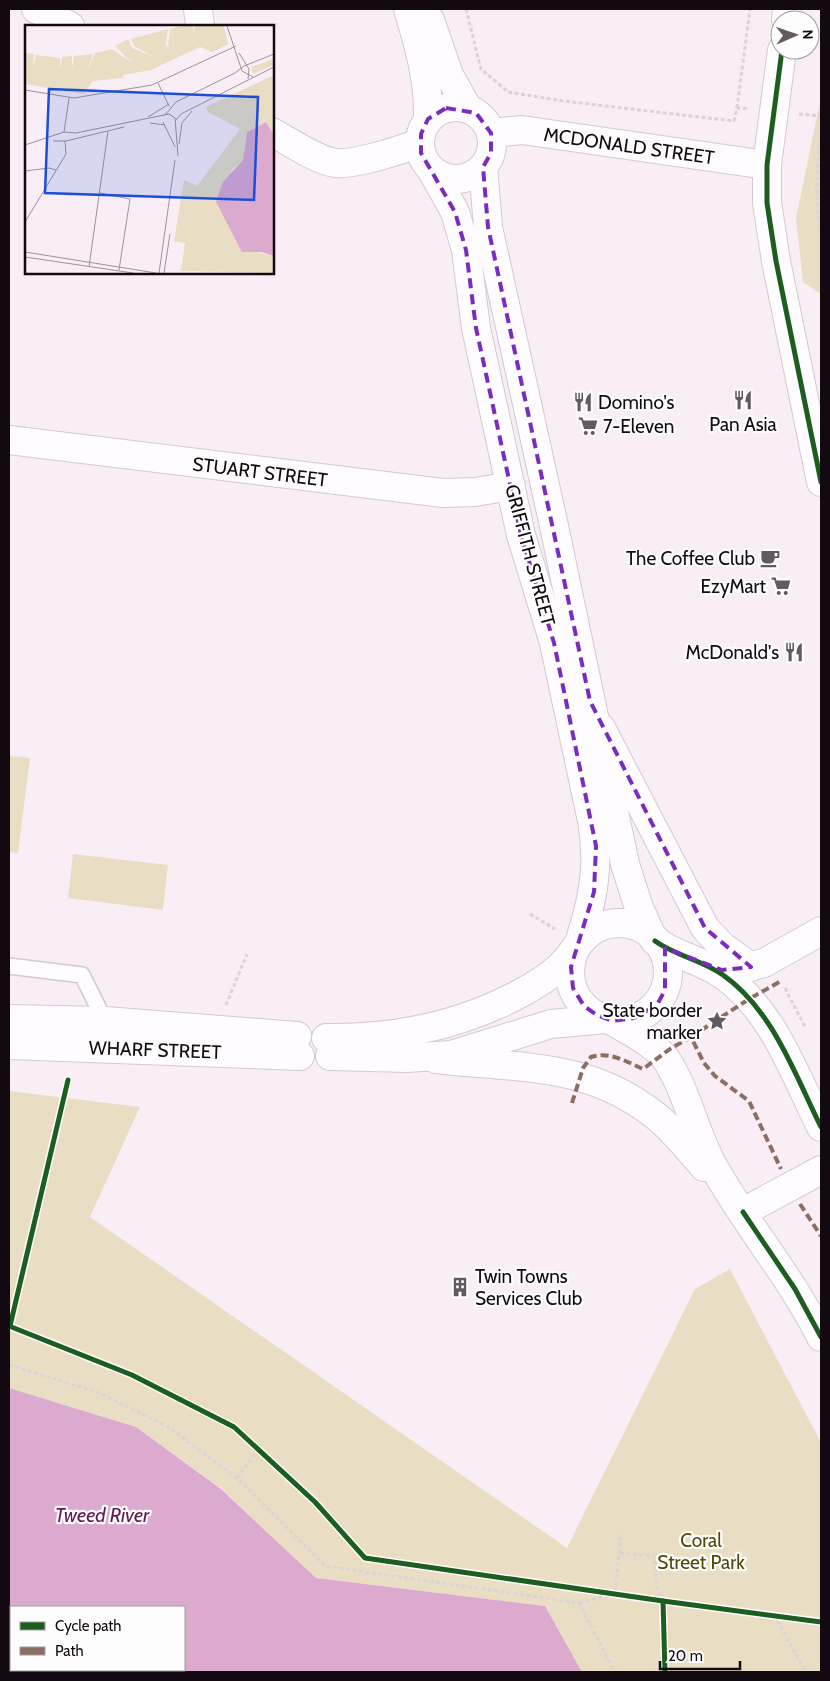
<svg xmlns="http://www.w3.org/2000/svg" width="830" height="1681" font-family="Cabin,sans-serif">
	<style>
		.green { fill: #e9dec3 }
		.water { fill: #dbaace; fill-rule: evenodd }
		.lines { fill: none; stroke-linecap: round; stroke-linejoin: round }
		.service-casing { stroke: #d3cad0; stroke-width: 18 }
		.minor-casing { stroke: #d3cad0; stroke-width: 30 }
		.tertiary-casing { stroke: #d3cad0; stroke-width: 30 }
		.secondary-casing { stroke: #d3cad0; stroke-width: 30 }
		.path { stroke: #d9d5d7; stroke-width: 3; stroke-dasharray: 4 2.5; stroke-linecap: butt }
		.service { stroke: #fefcfe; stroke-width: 15 }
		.minor { stroke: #fefcfe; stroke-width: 28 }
		.tertiary { stroke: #fefcfe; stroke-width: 28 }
		.secondary { stroke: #fefcfe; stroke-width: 28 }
		.quiet { stroke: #8d6e63; stroke-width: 4; stroke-dasharray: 8 4; stroke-linecap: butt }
		.cycleway-casing { stroke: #fdfdfd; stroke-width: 8 }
		.cycleway { stroke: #1b5e20; stroke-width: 5 }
		.marked { fill: none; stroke: #7b2cbf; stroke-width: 4; stroke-dasharray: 10 6; stroke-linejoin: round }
		.labels { text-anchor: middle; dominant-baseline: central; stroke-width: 4.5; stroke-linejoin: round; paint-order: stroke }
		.street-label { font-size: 19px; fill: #120a10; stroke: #fdfdfd }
		.poi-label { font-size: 19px; fill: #120a10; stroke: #fdfdfd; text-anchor: end }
		.park-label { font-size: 19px; fill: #524707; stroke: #fdfdfd }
		.water-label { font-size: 20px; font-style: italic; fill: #631755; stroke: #fdfdfd }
		.inset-road { fill: none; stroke: #9d939a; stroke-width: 1 }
		.view { fill: #1d4ed8; fill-opacity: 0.15; stroke: #1d4ed8; stroke-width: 2.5 }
		.inset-edge { fill: none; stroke: #120a10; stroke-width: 2.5 }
	</style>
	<rect width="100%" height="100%" fill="#f9eef6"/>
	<!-- green -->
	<g class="green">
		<path d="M821,97v195l-2,1 -16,-11 -7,-64z"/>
		<path d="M9,756l21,2 -12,95 -9,-1z"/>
		<path d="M73,854l95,11 -5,45 -95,-12z"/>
		<path d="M9,1091l131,16 -50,110 477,331 128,-259 35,-20 91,174v229h-239l-37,-66 -229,-28 -94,-89 -86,-62 -127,-39z"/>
	</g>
	<!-- water -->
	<path class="water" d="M9,1388l127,39 85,62 95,89 229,28 37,66h-573zM11,1607h173v63h-173z"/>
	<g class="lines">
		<defs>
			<path id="service" d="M9,966l73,9 23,46"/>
			<g id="minor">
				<path d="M36,9l34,17"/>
				<path d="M198,9l2,17"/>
				<path d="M272,132c17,9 45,29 64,31 18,2 65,-13 83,-20"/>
				<path d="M491,133l31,-3 245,35"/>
				<path d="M9,440l434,53 32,-1 36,-6"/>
				<path d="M601,728l104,200 18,19 28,20"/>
				<path d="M734,970l30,-7 57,-32"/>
			</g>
			<g id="tertiary">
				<path d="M786,20l1,-11"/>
				<path d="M782,50l-15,115v38l9,58 45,221"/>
				<path d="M655,941c21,15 47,19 68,34 50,35 72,100 98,152"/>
				<path d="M612,1021c17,10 40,21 53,37 19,26 30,74 46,104 33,61 79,113 110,175"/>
				<path d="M436,1059c85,10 157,2 227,63 15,14 28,30 41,45"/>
				<path d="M743,1212l78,-42"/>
			</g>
			<g id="secondary">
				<path d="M408,9c11,37 21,71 20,110"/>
				<path d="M430,20l19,55 19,34"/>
				<circle cx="456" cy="143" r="36"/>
				<path d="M483,167l5,60 66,299 71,338 13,41 14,32"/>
				<path d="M432,171l23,41 11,38 10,78 45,207 33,108 38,178c8,46 1,78 -13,122"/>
				<circle cx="619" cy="972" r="49"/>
				<path d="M9,1019l96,2 192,15"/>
				<path d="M326,1038c69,1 134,-12 195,-45 22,-12 41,-24 55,-46"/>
				<path d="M9,1045l291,11"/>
				<path d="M330,1056l77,2 44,-3 100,-31 54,-5"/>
			</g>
		</defs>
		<!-- service casing -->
		<use href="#service" class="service-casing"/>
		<!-- minor casing -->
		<use href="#minor" class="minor-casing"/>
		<!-- tertiary casing -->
		<use href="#tertiary" class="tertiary-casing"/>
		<!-- secondary casing -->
		<use href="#secondary" class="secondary-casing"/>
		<!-- path -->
		<g class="path">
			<path d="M466,9l15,60 27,23 55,9 171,20 3,-13 12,1"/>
			<path d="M737,108l13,-99"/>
			<path d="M799,114l22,2"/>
			<path d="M821,138c-5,32 -6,65 0,97"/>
			<path d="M530,914l25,15"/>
			<path d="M785,988l20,39"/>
			<path d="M226,1005l21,-51"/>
			<path d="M9,1330l1,-4"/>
			<path d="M9,1365l88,27 70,34 70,52 88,88 254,37 36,69"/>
			<path d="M237,1478l21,-28"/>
			<path d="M620,1553l34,3 3,33 6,12"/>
			<path d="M579,1603l36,-9 6,-61"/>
			<path d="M774,1615l32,57"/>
		</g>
		<!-- service -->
		<use href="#service" class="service"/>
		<!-- minor -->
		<use href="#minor" class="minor"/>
		<!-- tertiary -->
		<use href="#tertiary" class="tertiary"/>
		<!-- secondary -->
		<use href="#secondary" class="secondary"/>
		<!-- quiet -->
		<g class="quiet">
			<path d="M691,1037l58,-38 32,-18"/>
			<path d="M572,1103l11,-35 8,-11c19,-6 36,5 52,12l27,-20 21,-12 13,26 11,13 34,25 32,68"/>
			<path d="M800,1204l21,32"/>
		</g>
		<defs>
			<g id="cycleway">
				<path d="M782,50l-15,115v38l9,58 45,221"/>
				<path d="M655,941c21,15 47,19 68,34 50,35 72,100 98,152"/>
				<path d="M743,1212l52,77 26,48"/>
				<path d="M9,1326l123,49 102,52 81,75 50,56 298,43 158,21"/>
				<path d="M10,1326l58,-246"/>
				<path d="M663,1601l2,71"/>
			</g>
		</defs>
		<!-- cycleway casing -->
		<use href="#cycleway" class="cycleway-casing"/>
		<!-- cycleway -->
		<use href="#cycleway" class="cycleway"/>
	</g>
	<!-- marked area -->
	<path class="marked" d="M446,108l30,5 15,20v20l-8,14 5,60 102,474 115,227 46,39 -29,3 -57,-22v42l-8,15 -23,13 -22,3 -15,-6 -13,-9 -11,-18 -2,-21 23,-75 2,-46 -42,-203 -33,-108 -45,-207 -10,-78 -11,-38 -34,-59v-19l7,-15z"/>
	<!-- icons -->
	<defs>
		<symbol id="restaurant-bare" viewBox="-9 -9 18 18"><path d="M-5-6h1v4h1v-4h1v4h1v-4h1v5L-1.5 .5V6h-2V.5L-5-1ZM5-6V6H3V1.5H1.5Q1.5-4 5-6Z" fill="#635a60" stroke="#fdfdfd" stroke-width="2.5" paint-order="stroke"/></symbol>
		<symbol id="supermarket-bare" viewBox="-9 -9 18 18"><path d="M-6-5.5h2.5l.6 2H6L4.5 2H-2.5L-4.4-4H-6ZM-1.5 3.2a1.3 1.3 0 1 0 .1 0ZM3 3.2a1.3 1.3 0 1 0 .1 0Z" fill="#635a60" stroke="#fdfdfd" stroke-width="2.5" paint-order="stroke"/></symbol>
		<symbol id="cafe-bare" viewBox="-9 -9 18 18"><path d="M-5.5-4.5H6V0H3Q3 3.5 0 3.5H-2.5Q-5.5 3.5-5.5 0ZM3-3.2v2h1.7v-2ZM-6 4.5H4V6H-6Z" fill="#635a60" stroke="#fdfdfd" stroke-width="2.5" paint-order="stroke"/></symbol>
		<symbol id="sight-bare" viewBox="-9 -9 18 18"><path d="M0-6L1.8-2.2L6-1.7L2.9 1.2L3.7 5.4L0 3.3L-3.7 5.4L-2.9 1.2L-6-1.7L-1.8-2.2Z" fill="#635a60" stroke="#fdfdfd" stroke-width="2.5" paint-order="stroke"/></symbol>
		<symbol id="building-bare" viewBox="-9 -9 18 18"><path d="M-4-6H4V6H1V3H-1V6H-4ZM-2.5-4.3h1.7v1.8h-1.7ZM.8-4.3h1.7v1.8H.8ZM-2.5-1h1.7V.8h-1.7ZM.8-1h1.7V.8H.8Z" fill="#635a60" stroke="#fdfdfd" stroke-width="2.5" paint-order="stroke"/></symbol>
	</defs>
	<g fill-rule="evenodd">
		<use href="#restaurant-bare" x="729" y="386" width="28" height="28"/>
		<use href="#restaurant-bare" x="569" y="388" width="28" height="28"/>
		<use href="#supermarket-bare" x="574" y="412" width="28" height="28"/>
		<use href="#cafe-bare" x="756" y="544" width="28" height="28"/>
		<use href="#supermarket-bare" x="767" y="572" width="28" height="28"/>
		<use href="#restaurant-bare" x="780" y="638" width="28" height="28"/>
		<use href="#sight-bare" x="703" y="1007" width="28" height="28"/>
		<use href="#building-bare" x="446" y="1273" width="28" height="28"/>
	</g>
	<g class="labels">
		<!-- street labels -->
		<g class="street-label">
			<text transform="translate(629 146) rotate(8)">MCDONALD STREET</text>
			<text transform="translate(260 472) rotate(7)">STUART STREET</text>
			<text transform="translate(530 555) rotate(75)">GRIFFITH STREET</text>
			<text transform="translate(155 1050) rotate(2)">WHARF STREET</text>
		</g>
		<!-- poi labels -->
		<g class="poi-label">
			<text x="598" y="402" text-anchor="start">Domino's</text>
			<text x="743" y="424" text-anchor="middle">Pan Asia</text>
			<text x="603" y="426" text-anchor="start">7-Eleven</text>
			<text x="755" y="558">The Coffee Club</text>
			<text x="766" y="586">EzyMart</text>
			<text x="779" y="652">McDonald's</text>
			<text x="702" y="1010">State border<tspan x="702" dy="22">marker</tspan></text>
			<text x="475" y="1276" text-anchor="start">Twin Towns<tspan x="475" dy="22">Services Club</tspan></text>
		</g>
		<!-- park labels -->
		<g class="park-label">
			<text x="701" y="1540">Coral<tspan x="701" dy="22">Street Park</tspan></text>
		</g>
		<!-- water labels -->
		<g class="water-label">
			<text x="102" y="1515">Tweed River</text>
		</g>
	</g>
	<!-- overview -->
	<g transform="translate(25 25)">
		<rect width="249" height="249" fill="#f9eef6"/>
		<path d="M155,1h13v6l2,-6h29l4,18 -16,8 -12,-5 -49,23 -28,5v3l-30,3 -9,13 -59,-10v-31l9,1 -1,12 3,-11 24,3v12l2,-13 10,-1v12l2,-12 19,-2 -6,18 8,-19 17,-4 20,14 -17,-17 13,-7 4,9 22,9 -20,-11 -3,-7 37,-10 -2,17 7,2 -5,-2 2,-17zM249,34v6l-21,9 -2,-7zM249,50v60l-8,-13 -19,10 -4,28 -12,11 21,80 22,5v17l-93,-2 4,-28 -11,-2 10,-61 13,6 43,-57 -32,-17 -2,-5z" fill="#e9dec3"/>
		<path d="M241,97l8,13v121l-13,-4h-19l-26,-50 7,-20 20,-22 4,-28z" fill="#dbaace"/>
		<path class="inset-road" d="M202,1l15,45 11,6M214,28l10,16 -1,10M133,58l11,23M0,65l49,8 78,-13 84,-39M140,90l11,-13 59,-29 9,-7 30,-12M123,92l21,-13M150,96l6,-7 93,-47M138,97l12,25M125,98l15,2M39,107l5,-34M28,116h13l58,-14M154,119l3,-21 10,-12M0,120l39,-13 12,1 93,-19 6,4 3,38M0,146l24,-3 7,2M75,168l30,6 -11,71M0,197l41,-68 -1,-13M0,227l131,21M0,232l108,16M64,242l19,-136M134,248l16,-113M139,248l6,-39"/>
		<path class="view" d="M24,64l209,8 -4,103 -209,-7z"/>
		<rect width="249" height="249" class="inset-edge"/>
	</g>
	<!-- border -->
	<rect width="830" height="1681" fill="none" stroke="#120a10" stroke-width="20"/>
	<!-- legend -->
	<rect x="10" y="1606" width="175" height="65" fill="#fdfdfd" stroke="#9f9c9e"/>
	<rect x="20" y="1622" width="25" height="8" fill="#1b5e20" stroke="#9f9c9e"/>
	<text x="55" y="1631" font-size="15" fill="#120a10">Cycle path</text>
	<rect x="20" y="1647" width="25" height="8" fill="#8d6e63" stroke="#9f9c9e"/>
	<text x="55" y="1656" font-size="15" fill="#120a10">Path</text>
	<!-- north arrow -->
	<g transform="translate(795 35) rotate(88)"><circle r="24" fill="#fdfdfd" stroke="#9f9c9e"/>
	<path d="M0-4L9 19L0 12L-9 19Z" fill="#635a60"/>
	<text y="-8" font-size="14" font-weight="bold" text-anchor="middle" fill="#120a10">N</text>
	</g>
	<!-- scale -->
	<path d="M660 1661v8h80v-8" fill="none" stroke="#120a10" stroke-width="2.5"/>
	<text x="668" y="1661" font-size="15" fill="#120a10" stroke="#fdfdfd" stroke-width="4" paint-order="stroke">20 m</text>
</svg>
